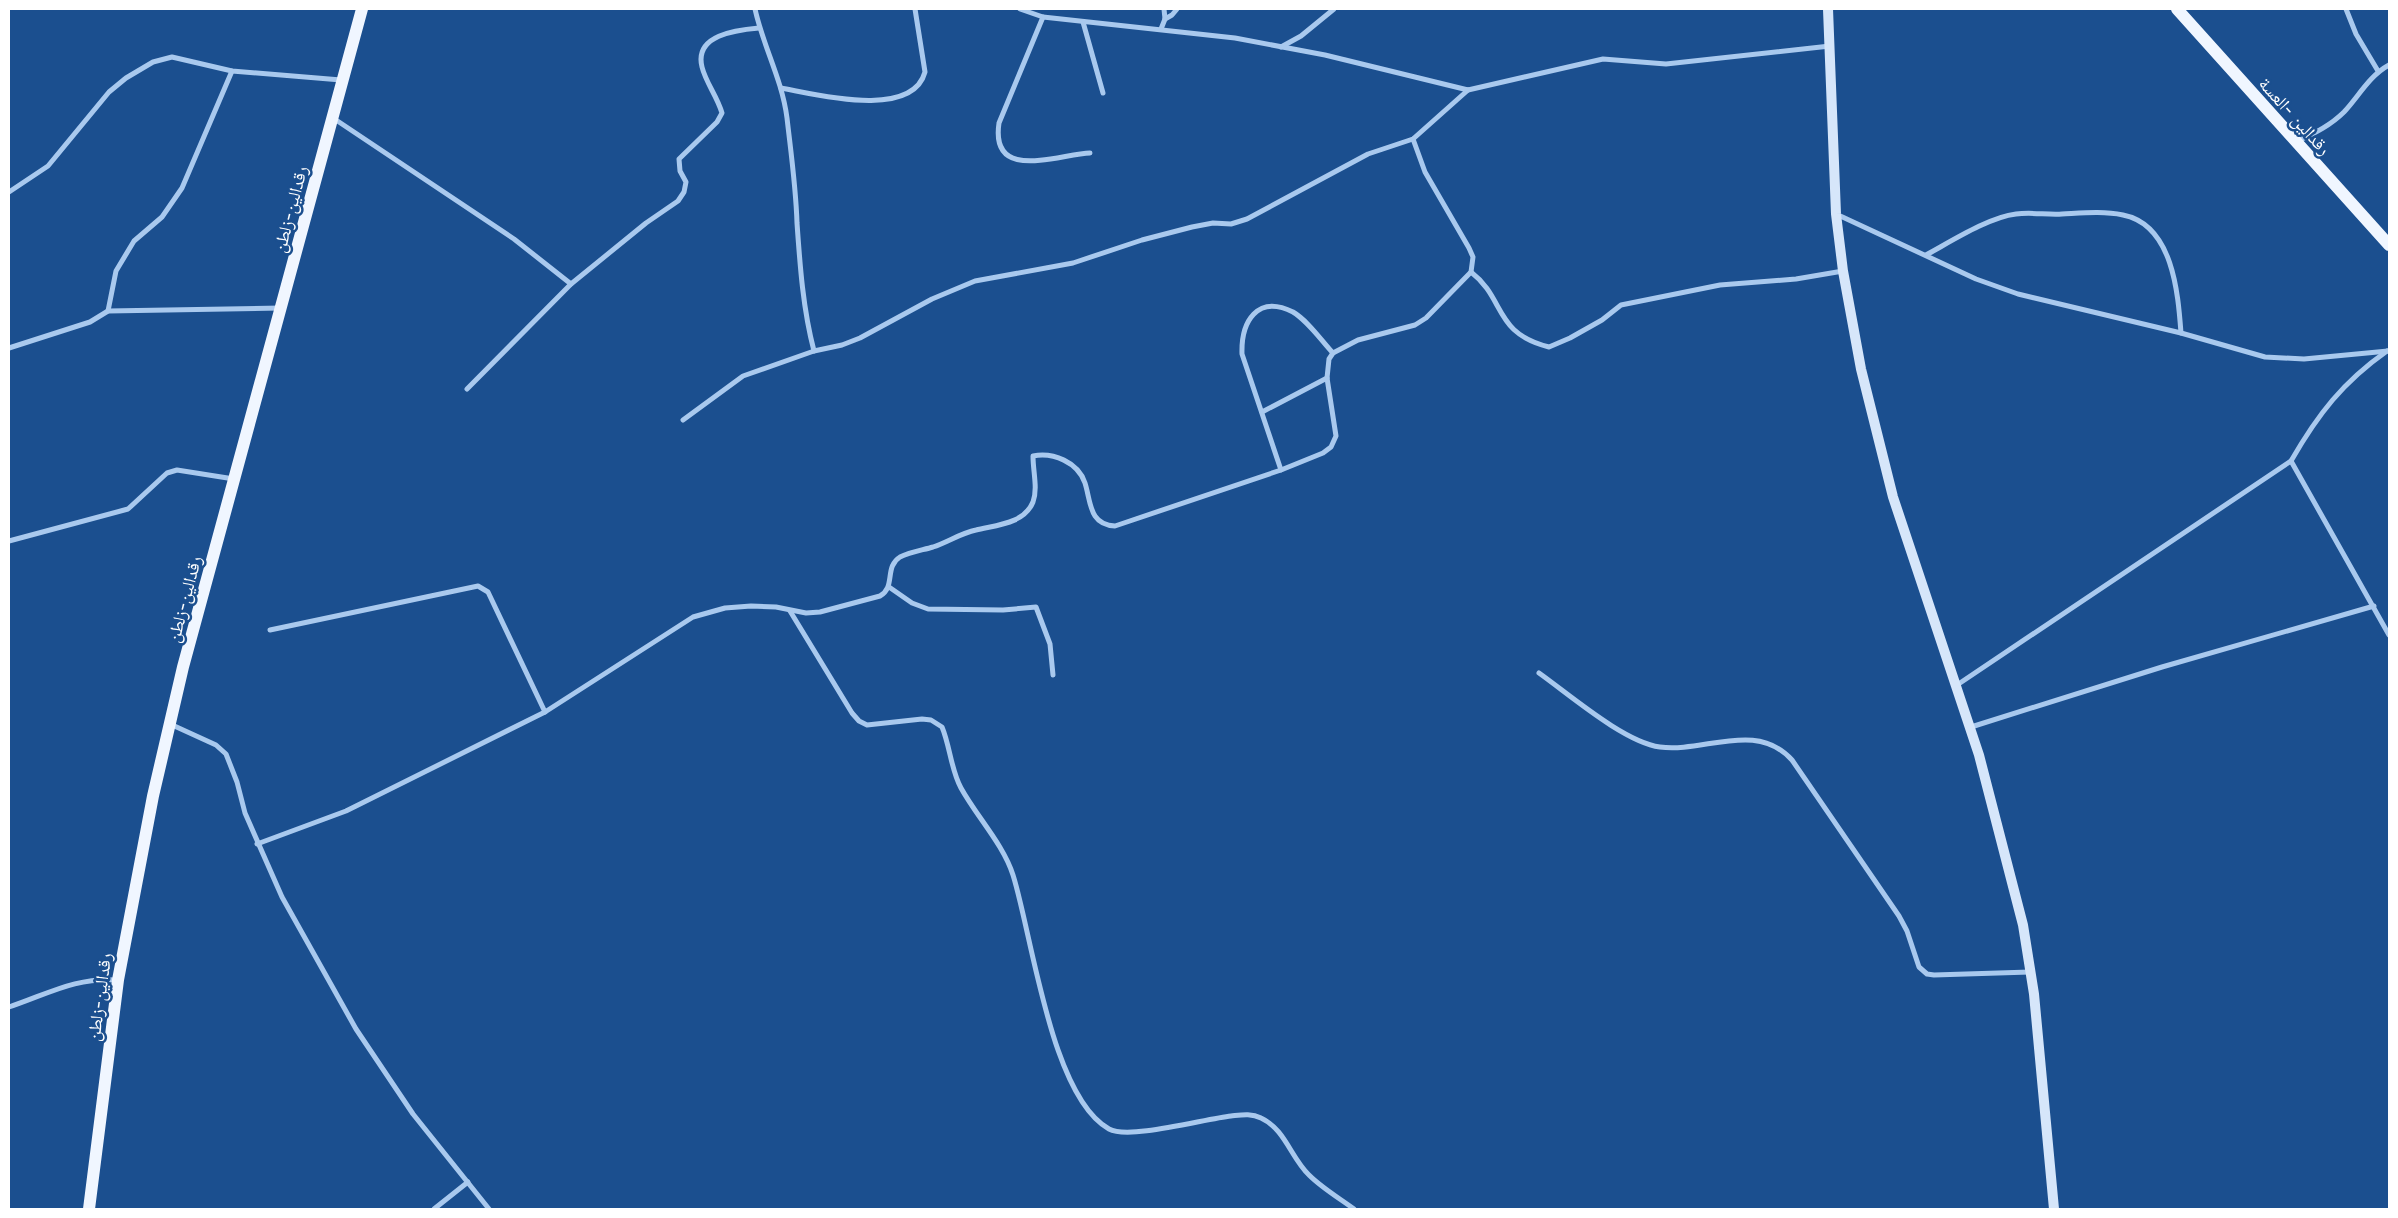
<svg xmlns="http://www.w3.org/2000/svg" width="2398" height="1218" font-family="Inter,'Noto Naskh Arabic',sans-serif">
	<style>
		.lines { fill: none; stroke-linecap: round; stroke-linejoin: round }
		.street { stroke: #a9c9ee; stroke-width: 5 }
		.secondary { stroke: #d6e6fa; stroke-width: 10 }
		.primary { stroke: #f0f6ff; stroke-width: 12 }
		.labels { text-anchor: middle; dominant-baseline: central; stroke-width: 5; stroke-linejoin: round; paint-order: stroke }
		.street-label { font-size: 18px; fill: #fff; stroke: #1b4f8f }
	</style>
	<rect width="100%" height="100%" fill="#1b4f8f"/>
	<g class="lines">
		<!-- street -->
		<g class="street">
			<path d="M755,9c8,37 27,70 32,109 4,35 9,70 10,105 3,43 6,86 17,128"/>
			<path d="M1020,9l23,8 192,21 90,17 143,35 135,-31 63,5 164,-18"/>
			<path d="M2346,9l10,25 22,37"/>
			<path d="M1043,17l-44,106c-9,60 60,31 91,30"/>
			<path d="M1165,19l7,-4 5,-6"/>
			<path d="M1083,22l20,71"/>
			<path d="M1161,29l4,-10 -1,-10"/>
			<path d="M1281,47l20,-11 33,-27"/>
			<path d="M781,88c34,6 131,32 144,-16l-10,-63"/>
			<path d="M333,118l181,121 57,45"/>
			<path d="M2298,141c17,-8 33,-16 46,-29 15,-16 25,-36 45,-47"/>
			<path d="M9,192l39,-26 61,-74 17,-14 27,-16 19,-5 60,14 109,9"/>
			<path d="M1836,214l140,65 42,15 163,39 84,24 39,2 84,-8"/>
			<path d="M1926,255c24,-13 63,-38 90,-41 16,-2 31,1 46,0 21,-1 41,-3 61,1 50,10 55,78 58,118"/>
			<path d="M1471,272c35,27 22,61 78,75l21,-9 32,-18 19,-15 99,-20 76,-6 47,-8"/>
			<path d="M108,311l8,-40 18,-30 28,-24 20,-29 50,-117"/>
			<path d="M9,348l81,-26 18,-11 173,-3"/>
			<path d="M467,389l104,-105 75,-61 32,-22 6,-9 2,-10 -6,-11 -1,-12 38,-37 5,-9c-5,-17 -16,-30 -20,-46 -8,-32 34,-37 57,-39"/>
			<path d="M1262,412l65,-34"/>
			<path d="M683,420l60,-44 71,-25 28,-6 18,-7 72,-39 43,-18 98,-18 69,-23 50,-13 21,-4 18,1 16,-5 121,-65 45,-15 55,-49"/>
			<path d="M2291,461l98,174"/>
			<path d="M1281,470l-39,-116c-1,-32 15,-60 51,-42 15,9 28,28 40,41"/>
			<path d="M9,541l119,-32 39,-36 10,-3 57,9"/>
			<path d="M889,587l23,16 16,6 75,1 33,-3 14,37 3,31"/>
			<path d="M790,611l62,102 7,8 8,4 55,-6 9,1 11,7c8,19 9,43 19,61 16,29 42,56 52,87 19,60 38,222 96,254 20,11 95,-10 122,-13 10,-1 20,-3 30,2 24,11 30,40 48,57 13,13 30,23 45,34"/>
			<path d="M270,630l208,-44 10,6 57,120"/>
			<path d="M1539,673c31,22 85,69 121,74 44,6 96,-27 132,13l107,156 8,15 12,36 8,7 7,1 96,-3"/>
			<path d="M1957,685l334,-224c27,-47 52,-79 96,-110"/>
			<path d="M170,724l46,21 10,9 11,28 8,31 37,84 74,132 57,85 76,95"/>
			<path d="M1971,727l191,-60 212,-61"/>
			<path d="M257,844l89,-33 199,-99 148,-95 32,-9 26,-2 25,1 30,6 14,-1 60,-16c16,-9 4,-29 20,-39 10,-5 23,-7 33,-10 15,-5 28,-14 43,-17 20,-5 48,-6 57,-28 5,-14 0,-30 0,-46 20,-4 45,6 52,27 6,19 4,42 30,43l166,-56 42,-17 8,-6 5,-11 -9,-58 2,-19 4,-6 25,-13 57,-15 11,-7 45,-46 2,-15 -4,-9 -44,-76 -12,-33"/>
			<path d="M9,1007c39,-13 66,-30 109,-27"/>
			<path d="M434,1209l34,-27"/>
		</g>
		<!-- secondary -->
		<path class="secondary" d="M1828,9l8,205 7,57 18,98 32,128 86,258 44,170 11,69 20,215"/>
		<!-- primary -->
		<g class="primary">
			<path d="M2177,9l212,236"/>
			<path d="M89,1209l29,-229 35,-184 30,-129 179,-658"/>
		</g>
	</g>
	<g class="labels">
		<!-- street labels -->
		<g class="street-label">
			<text transform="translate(2295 116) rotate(48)">رقدالين -العسة</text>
			<text transform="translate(290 209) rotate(-75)">رقدالين-زلطن</text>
			<text transform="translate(184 599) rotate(-75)">رقدالين-زلطن</text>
			<text transform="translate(99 997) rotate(-82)">رقدالين-زلطن</text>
		</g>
	</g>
	<!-- border -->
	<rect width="2398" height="1218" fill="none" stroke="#ffffff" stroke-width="20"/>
</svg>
